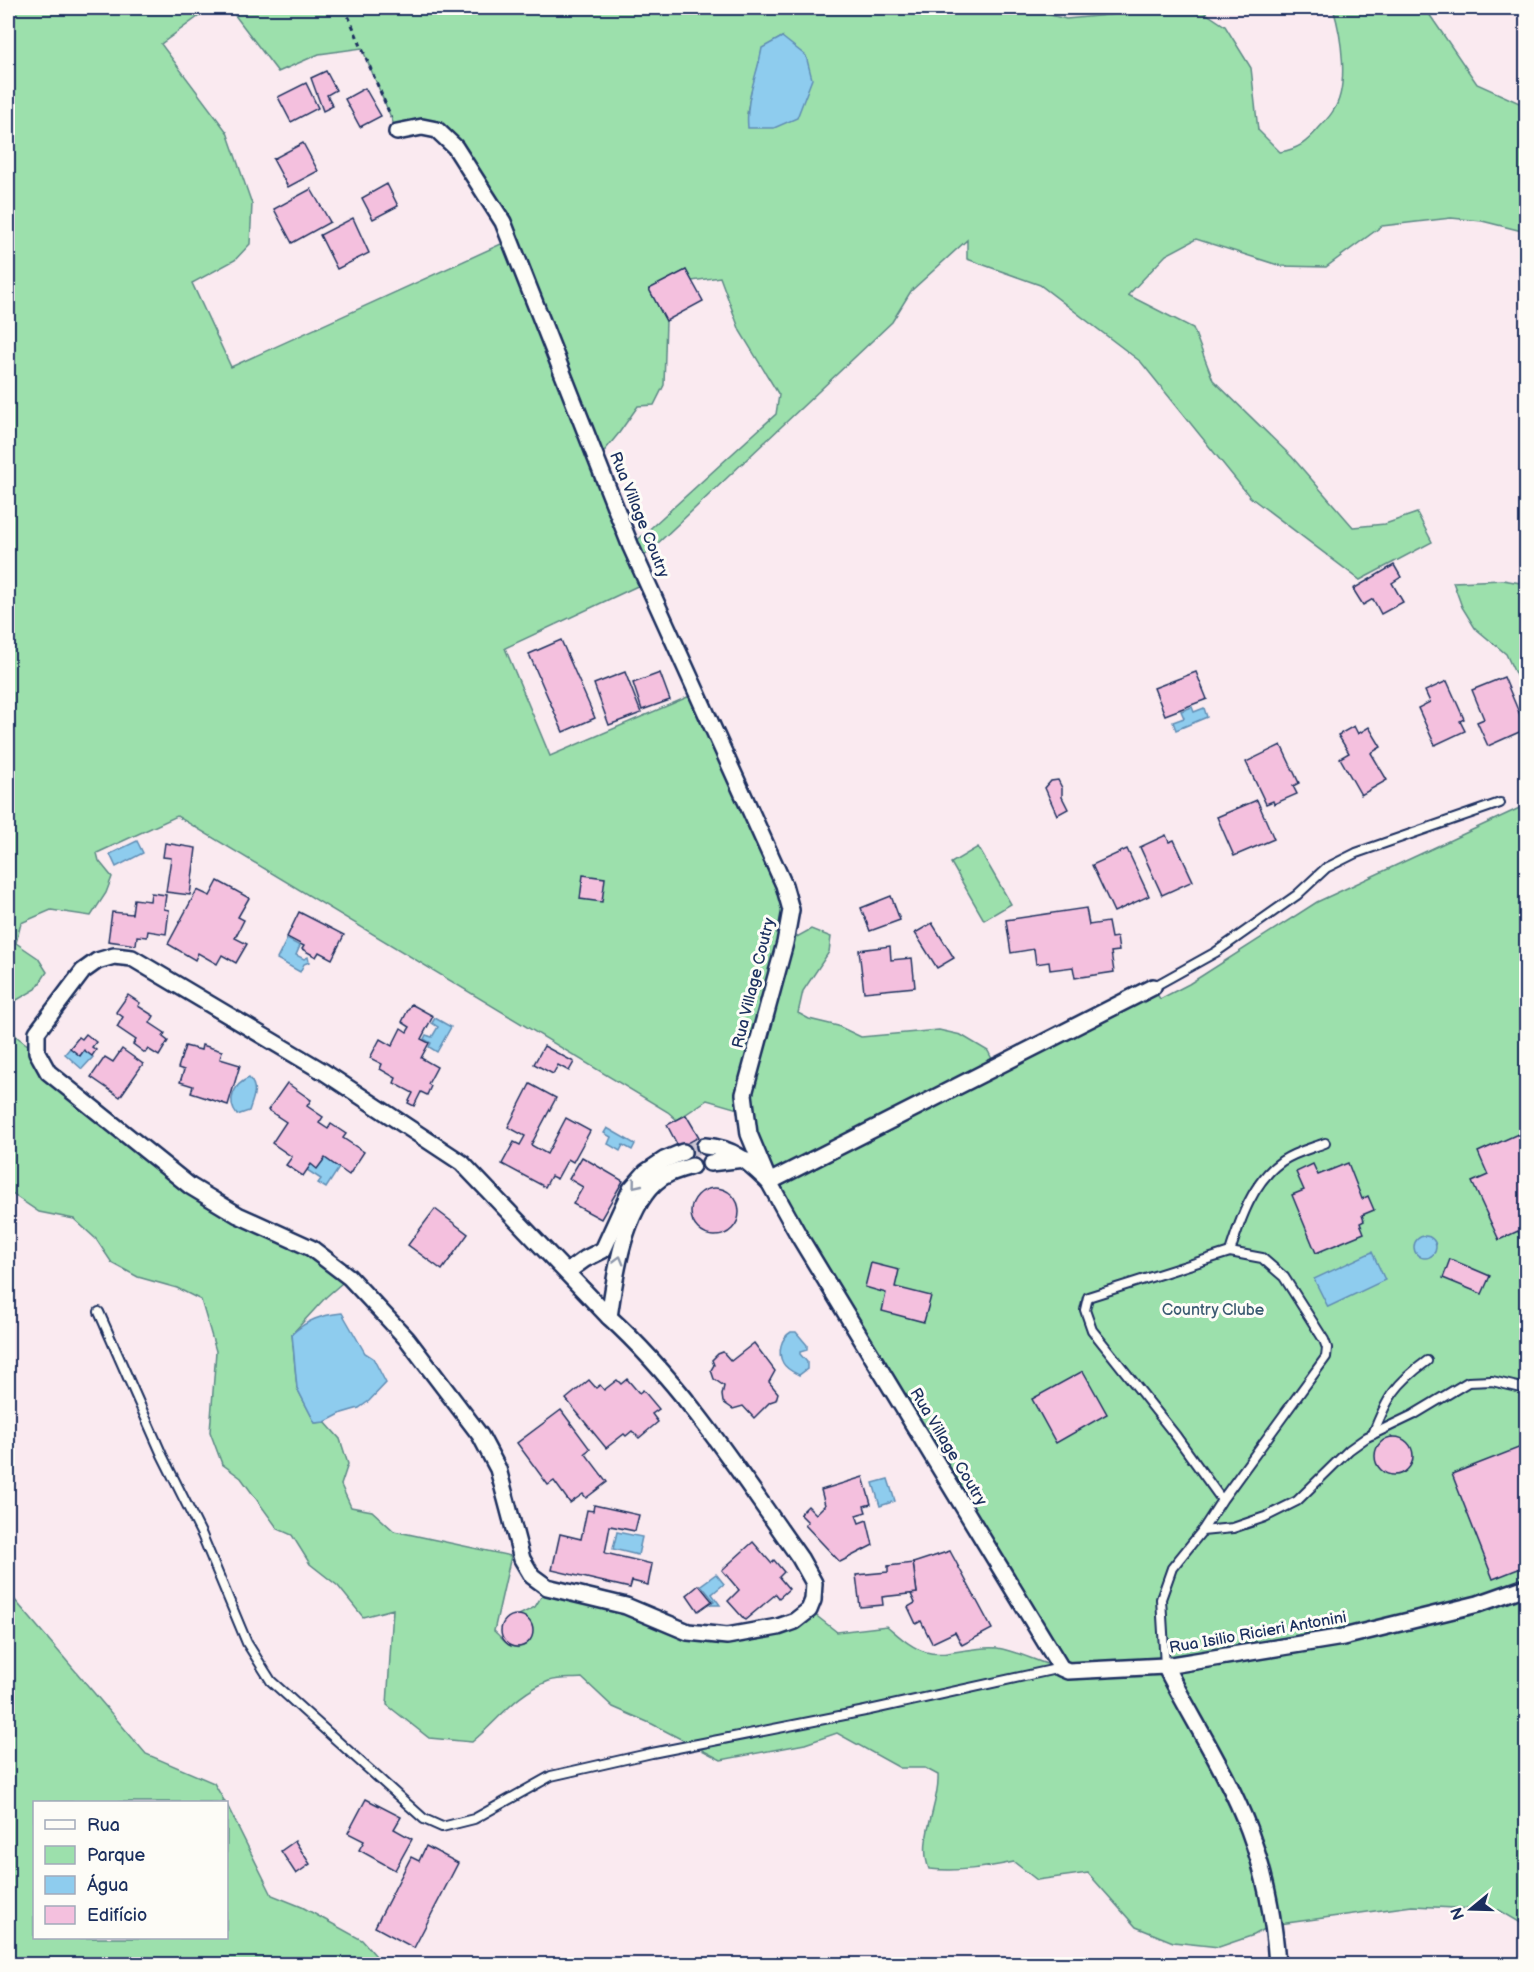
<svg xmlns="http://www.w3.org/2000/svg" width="1534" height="1972" font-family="'Balsamiq Sans',sans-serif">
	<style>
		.green { fill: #9ce0ac; stroke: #5c8885; stroke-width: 1.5; fill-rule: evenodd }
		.water { fill: #8eccee; stroke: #608db4; stroke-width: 1.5 }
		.building { fill: #f4c0de; stroke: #1b2f5e; stroke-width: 1.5 }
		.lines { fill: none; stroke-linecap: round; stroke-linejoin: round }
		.street-tunnel { stroke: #cdc5d3; stroke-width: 15; stroke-dasharray: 15 8; stroke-linecap: butt }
		.lane-casing { stroke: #1b2f5e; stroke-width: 12 }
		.street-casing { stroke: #1b2f5e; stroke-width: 20 }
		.path { stroke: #1b2f5e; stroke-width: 3; stroke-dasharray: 4.5 4.5; stroke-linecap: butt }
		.lane { stroke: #fdfcf7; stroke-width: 8 }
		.street { stroke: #fdfcf7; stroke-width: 15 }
		.oneway { stroke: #8c96aa }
		.labels { text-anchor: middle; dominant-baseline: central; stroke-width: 6; stroke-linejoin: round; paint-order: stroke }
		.street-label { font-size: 16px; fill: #1b2f5e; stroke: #fdfcf7 }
		.park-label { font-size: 16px; fill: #3b5b72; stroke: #fdfcf7 }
	</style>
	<rect width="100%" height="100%" fill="#faeaf0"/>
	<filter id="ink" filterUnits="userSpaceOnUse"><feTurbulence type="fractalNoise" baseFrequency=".0167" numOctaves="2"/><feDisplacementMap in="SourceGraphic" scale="12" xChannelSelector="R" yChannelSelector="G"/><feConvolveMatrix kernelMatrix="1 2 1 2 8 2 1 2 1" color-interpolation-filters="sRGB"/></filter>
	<g filter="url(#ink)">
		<!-- green -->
		<g class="green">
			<path d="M8,8h202l-49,36 66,88 25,72 -2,40 -15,16 -43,23 39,84 279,-127 -73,-110 -40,2 -35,-84 -43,6 -41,18 -44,-58h-9l-11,-6h809l43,11 53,-5 20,-6h59l27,18 26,42 7,62 22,22c18,-3 26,-9 38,-23 5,-6 11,-11 15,-18 17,-24 8,-77 0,-103h92l52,76 49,22v126l-44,-11 -31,-3 -69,8 -56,41 -45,-1 -85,-27 -30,16 -38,40 65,33 20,52 79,77 61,70 32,-3 32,-11 15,29 -72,38 -110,-83 -109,-135 -101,-77 -73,-26v-19l-56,51 -19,31 -254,240 8,20 -141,66 45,108 147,-63 87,192 2,58 25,-14 20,8 -2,15 -26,39 -5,22 11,6 29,7 23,11 78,-7 22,5 27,16 8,16 157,-80 7,12 29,-15 128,-82 209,-97v1121l-27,-16 -87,-4 -140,19 -18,10 -35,12 -46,-5 -37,-15 -48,-54 -51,7 -23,-18c-29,6 -56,10 -85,7 -12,-30 11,-64 9,-94l-13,-7h-25l-63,-35 -32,11 -84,16 -69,-36 -39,-17 -31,-29c-10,1 -23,0 -33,3 -34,13 -50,39 -77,61l-43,-4 -42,-33 6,-96 -30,8 -25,-31 -28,-22 -18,-29 -14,-6 -37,-51 -19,-14 -12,-32 6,-81 -15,-51 -24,-12 -39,-11 -26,-14 -16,-24 -22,-20 -35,-7 -31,-21v-166l9,12 20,15 11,20 142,114 159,91 -23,20 -34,37 5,54 18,35 10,-1 15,17 8,25 -7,21 10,22 21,4 22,20 117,25 -17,75c5,4 10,11 15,14 19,11 35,-18 10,-30l16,-8 12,-20 180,49 82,-26 28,22 50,-6c12,10 24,22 39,26 21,6 48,-7 71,-4 20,3 42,15 63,20l-261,-432 -54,-125 -38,-11 -30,20 -9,-8 -491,-296 -80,37 2,8 13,16 -6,16 -15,23 -40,-6 -30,13 -5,20 22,15 9,14 -11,17 -21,12 -7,16zM782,37l-35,77c3,-23 11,-43 16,-66zM686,270l6,11 28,-4 20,54 39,64 -3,19 -145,132 -34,-86 22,-27 19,-27 16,-1 10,-20 2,-64 -17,-32z"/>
			<path d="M1503,580l23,4v113l-20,-43 -31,-26 -13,-21 -9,-25z"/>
			<path d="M978,847l33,57 -27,16 -33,-57z"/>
			<path d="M8,1592l138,162 68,29 11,19h-191v136h192l1,-133 45,90 30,12 60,33 21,24h-375z"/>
		</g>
		<!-- water -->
		<g class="water">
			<path d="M782,37l24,19 6,23 -15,39 -23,10h-26c-3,-30 9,-51 14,-80z"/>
			<path d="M1192,707l2,5 10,-4 3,9 -31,13 -3,-8 11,-4 -3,-7z"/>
			<path d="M137,841l6,12 -27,14 -6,-13z"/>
			<path d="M287,939l13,7 -4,9 8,4 4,-2 1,5 -5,2 -4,8 -23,-13z"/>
			<path d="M435,1018l16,9 -14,25 -8,-5 2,-4 -7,-4 2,-4 6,2 6,-10 -6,-4z"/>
			<path d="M70,1048l10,7 4,-5 9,7 -11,12 -17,-15z"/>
			<path d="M249,1078c10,10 4,20 0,33l-12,4c-11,-14 -3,-31 12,-37z"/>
			<path d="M607,1128l28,16 -3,6 -9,-5 -3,6 -12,-7 3,-7 -7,-4z"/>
			<path d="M325,1158l14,10 -13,20 -8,-5 3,-4 -14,-9 4,-6 6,4z"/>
			<circle cx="1425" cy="1247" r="11"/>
			<path d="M1372,1252l13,28 -57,27 -14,-28z"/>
			<path d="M342,1313l23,40 8,5 13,25 -17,18 -10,7 -17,5 -17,9 -10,1 -18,-35 -5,-54c15,-14 29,-19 50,-21z"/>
			<path d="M791,1332h5l11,13v5l-7,2v2l7,8v7l-8,6c-6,-3 -13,-6 -16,-12 -6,-11 -2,-25 8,-31z"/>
			<path d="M888,1479l7,22 -15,5 -7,-23z"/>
			<path d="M617,1532l25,5 -4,18 -25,-6z"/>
			<path d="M716,1574l8,10 -12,10 8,11h-10l4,-4 -13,-16z"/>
		</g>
		<!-- building -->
		<g class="building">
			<path d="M326,71l10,19 -9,5 6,11 -10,5 -12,-33z"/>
			<path d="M306,83l12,25 -27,14 -13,-25z"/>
			<path d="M365,88l16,28 -21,11 -15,-28z"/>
			<path d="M303,143l15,28 -30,16 -15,-28z"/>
			<path d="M387,184l11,22 -25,13 -11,-21z"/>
			<path d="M311,189l19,33 -38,21 -18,-34z"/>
			<path d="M353,218l16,35 -32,16 -17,-34z"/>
			<path d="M686,270l17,31 -37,20 -17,-32z"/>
			<path d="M1394,565l7,12 -9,6 11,19 -22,12 -8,-15 -10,6 -10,-16z"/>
			<path d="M561,640l34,78 -32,14 -34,-78z"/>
			<path d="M625,672l16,41 -32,12 -15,-41z"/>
			<path d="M1196,672l11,27 -42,16 -11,-27z"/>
			<path d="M660,673l10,27 -28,10 -9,-27z"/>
			<path d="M1504,677l22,52 -38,17 -11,-24 7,-3 -12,-29z"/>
			<path d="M1447,681l17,38 -4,2 5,10 -30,14 -17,-37 12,-6 -5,-11z"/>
			<path d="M1354,726l4,8 11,-7 12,20 -10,6 16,27 -26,15 -21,-37 9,-5 -11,-18z"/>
			<path d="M1281,745l18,38 -6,3 4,8 -23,10 -1,-3 -7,3 -20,-42z"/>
			<path d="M1058,780l4,8v9l6,12 -11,6 -12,-27 6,-7z"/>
			<path d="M1257,800l17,39 -40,17 -17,-39z"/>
			<path d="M1166,835l3,7 5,-2 19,41 -31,14 -22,-48z"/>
			<path d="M165,843l31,5 -6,47 -24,-3 5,-34 -8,-1z"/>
			<path d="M1127,849l22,47 -35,16 -22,-47z"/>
			<path d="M583,875l22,3 -3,24 -22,-3z"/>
			<path d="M218,881l31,17 -11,19 6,3 -9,18 12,6 -11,19 -14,-8 -5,9 -19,-11 -3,7 -27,-16 29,-54 13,6z"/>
			<path d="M151,893l15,2 -2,14 5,1 -3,24 -18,-3 -1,6 -10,-1 -1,9 -28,-4 4,-29 20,2 2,-15 16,2z"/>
			<path d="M891,896l9,24 -30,11 -9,-23z"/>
			<path d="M1086,908l3,17 19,-3 3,16 6,-1 2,14 -8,1 3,20 -39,6 -2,-11 -23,3 -1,-8 -13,2 -2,-15 -23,4 -5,-33z"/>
			<path d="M299,912l45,23 -12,24 -13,-7 -3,5 -14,-8 2,-3 -17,-9z"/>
			<path d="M932,923l22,35 -17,10 -22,-35z"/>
			<path d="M890,946l1,14 21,-2 3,29 -51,5 -5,-42z"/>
			<path d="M128,995l12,8 -2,3 16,10 -4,7 15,10 -2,4 5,4 -9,15 -11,-7 -3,4 -12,-9 3,-4 -19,-13 6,-10 -7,-5z"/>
			<path d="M411,1004l22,12 -12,23 8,4 -8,15 16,9 -9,17 3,2 -4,9 -6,-3 -7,14 -6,-3 5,-10 -19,-10 2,-5 -16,-9 2,-5 -12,-6 10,-19 12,7 9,-18 6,4 3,-5 -8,-5z"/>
			<path d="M86,1034l10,8 -4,5 4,3 -4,6 -8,-6 -4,6 -10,-8 9,-11 3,2z"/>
			<path d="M202,1045l20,6 -2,8 20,6 -12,40 -37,-12 2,-7 -13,-4 4,-12 -6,-2 7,-22 16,4z"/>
			<path d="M544,1046l30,16 -5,9 -11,-6 -5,9 -19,-10z"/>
			<path d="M122,1049l21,15 -23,33 -29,-20 14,-20 8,5z"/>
			<path d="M287,1083l24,17 -4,6 16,11 -4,6 9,6 3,-5 15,10 -3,4 21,14 -15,23 -24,-17 -8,11 -6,-5 -8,12 -17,-11 6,-8 -20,-14 14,-21 -18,-12z"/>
			<path d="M530,1084l26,14 -25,47 16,9 19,-36 24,13 -17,31 -5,-3 -11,20 -6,-3 -6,11 -43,-23 12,-22 6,3 5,-9 -17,-9z"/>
			<path d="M686,1115l13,22 -20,11 -12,-23z"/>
			<path d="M1518,1134l8,19v94l-8,-16 -19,9 -27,-58 16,-7 -10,-23z"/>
			<path d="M582,1157l41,24 -22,38 -28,-15 10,-17 -14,-8z"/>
			<path d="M1348,1163l14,36 6,-3 6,14 -12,5 2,6 -4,2 4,10 -48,20 -24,-58 12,-5 -8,-18 17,-8 5,11z"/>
			<circle cx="715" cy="1212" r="24"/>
			<path d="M435,1209l33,25 -26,36 -34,-25z"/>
			<path d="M1450,1259l40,17 -8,18 -39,-16z"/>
			<path d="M871,1263l28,7 -4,17 36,9 -7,26 -42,-11 4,-18 -21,-6z"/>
			<path d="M754,1343l21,28 -6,11 9,11 -2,7 -6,2 -16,16 -11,-12 -10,3 -10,-7 -1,-7 2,-9 -10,-7 -3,-9 3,-5 -2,-5 6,-6 5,-2 8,9z"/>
			<path d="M1083,1371l24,43 -51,29 -24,-44z"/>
			<path d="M627,1379l12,14 4,-3 16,19 -7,5 6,8 -19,16 -7,-7 -6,5 -2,-2 -18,14 -40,-49 23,-19 7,8 4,-3 4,5 13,-10 4,4z"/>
			<path d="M561,1410l29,39 -5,4 22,29 -21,16 -3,-4 -13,9 -16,-22 -6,4 -31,-42z"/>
			<circle cx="1394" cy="1456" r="19"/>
			<path d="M1526,1445v121l-33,13 -41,-105z"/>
			<path d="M863,1477l8,27 -7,2 2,6 -10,3 3,8 8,-3 6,25 -33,17 -35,-37 3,-3 -8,-8 8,-8 8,8 9,-9 -4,-15z"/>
			<path d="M594,1505l45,10 -4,16 -25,-5 -5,27 47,11 -4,21 -16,-4 -2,7 -78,-18 8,-36 21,5 6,-29 6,1z"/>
			<path d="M753,1542l18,21 3,-3 10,12 -5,5 10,12 -10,9 -3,-4 -31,26 -17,-19 11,-11 -17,-20z"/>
			<path d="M950,1551l42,78 -30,16 -7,-13 -23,11 -11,-22 -5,3 -8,-17 7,-4 -4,-9 6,-1 -4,-30z"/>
			<path d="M913,1563l4,30 -35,4 1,8 -23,2 -4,-32 32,-3v-6z"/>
			<path d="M699,1585l13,16 -14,10 -11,-16z"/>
			<circle cx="517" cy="1631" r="16"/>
			<path d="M366,1799l35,18 -7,12 18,10 -17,31 -36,-20 5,-9 -16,-8z"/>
			<path d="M295,1841l15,23 -14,10 -15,-23z"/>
			<path d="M426,1846l32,17 -44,85 -39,-21 36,-70 8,4z"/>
		</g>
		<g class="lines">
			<!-- street-tunnel -->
			<path class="street-tunnel" d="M683,1152l22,-6"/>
			<defs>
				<g id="lane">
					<path d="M1153,987l63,-35 81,-57 29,-27 30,-15 144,-50"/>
					<path d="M1230,1252c10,-32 23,-71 52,-91 13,-9 30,-13 43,-18"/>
					<path d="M99,1312l63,143 40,80 45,108 24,38 153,138 18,8 32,-8 77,-43 101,-23 213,-42 196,-43"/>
					<path d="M1373,1434c14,-36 22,-50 54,-73"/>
					<path d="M1202,1531l31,-3 32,-11 32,-16 52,-51 18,-13 46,-22 55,-33 24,-1 34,8"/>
					<path d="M1165,1666l-4,-67 11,-31 30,-37 20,-31 104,-143 1,-9 -3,-8 -40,-63 -22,-19 -32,-6 -142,45 -3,13 7,20 84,106 46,64"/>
				</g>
				<g id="street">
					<path d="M397,132l25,-5 15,3 18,17 48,75 128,325 153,338 7,25 -6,33 -41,151 5,40 20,48 30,54 262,432 7,3 97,-5 178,-29 135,-33 48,-17"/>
					<path d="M114,956l18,2 192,114 138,91 147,154c76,69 132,158 191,241l14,25 -1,17 -4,10 -14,11 -17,6 -51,9 -39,-4 -62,-26 -79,-19 -15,-11 -10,-17 -24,-90 -18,-34 -73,-96 -58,-62 -38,-29 -73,-33 -48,-29 -142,-114 -11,-20v-20l46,-61 14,-10z"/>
					<path d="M705,1146c30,2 44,17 64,36l384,-195"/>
					<path d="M710,1163l34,-4"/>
					<path d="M567,1272l18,-13 18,-9 28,-61 15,-17 18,-12 19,-8"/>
					<path d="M609,1317c6,-41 14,-104 46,-134 10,-10 24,-13 37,-17"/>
					<path d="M1165,1666c27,53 63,108 84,164 16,43 25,88 28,134"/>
				</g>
			</defs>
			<!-- lane casing -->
			<use href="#lane" class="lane-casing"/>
			<!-- street casing -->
			<use href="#street" class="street-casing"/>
			<!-- path -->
			<path class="path" d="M345,8l46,109"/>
			<!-- lane -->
			<use href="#lane" class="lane"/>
			<!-- street -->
			<use href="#street" class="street"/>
		</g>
		<!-- one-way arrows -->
		<defs><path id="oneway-chevron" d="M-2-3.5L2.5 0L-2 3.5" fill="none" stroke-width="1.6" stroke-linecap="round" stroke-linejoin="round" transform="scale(1.5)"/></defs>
		<g class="oneway">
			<use href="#oneway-chevron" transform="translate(636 1184) rotate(129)"/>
			<use href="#oneway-chevron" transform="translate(619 1260) rotate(-74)"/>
		</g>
	</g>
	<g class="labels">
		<!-- street labels -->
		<g class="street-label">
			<text transform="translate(639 515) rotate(68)">Rua Village Coutry</text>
			<text transform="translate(754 983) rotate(-76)">Rua Village Coutry</text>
			<text transform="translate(948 1447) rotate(59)">Rua Village Coutry</text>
			<text transform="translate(1258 1633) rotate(-10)">Rua Isilio Ricieri Antonini</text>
		</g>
		<!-- park labels -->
		<g class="park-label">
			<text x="1213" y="1310">Country Clube</text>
		</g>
	</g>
	<!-- margin -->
	<rect width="1534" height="1972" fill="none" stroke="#fdfcf7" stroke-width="30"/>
	<rect x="15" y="15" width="1504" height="1942" fill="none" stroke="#1b2f5e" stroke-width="2" filter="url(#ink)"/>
	<!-- legend -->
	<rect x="33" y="1801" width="195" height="138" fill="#fdfcf7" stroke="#a3aaba" stroke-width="1.5"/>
	<rect x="45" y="1820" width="30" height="9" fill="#fdfcf7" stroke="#a3aaba" stroke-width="1.5"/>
	<text x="87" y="1831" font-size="18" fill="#1b2f5e">Rua</text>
	<rect x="45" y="1846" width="30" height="18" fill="#9ce0ac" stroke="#a3aaba" stroke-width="1.5"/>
	<text x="87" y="1861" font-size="18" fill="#1b2f5e">Parque</text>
	<rect x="45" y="1876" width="30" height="18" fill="#8eccee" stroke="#a3aaba" stroke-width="1.5"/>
	<text x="87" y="1891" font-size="18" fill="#1b2f5e">Água</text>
	<rect x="45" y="1906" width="30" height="18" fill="#f4c0de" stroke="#a3aaba" stroke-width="1.5"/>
	<text x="87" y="1921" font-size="18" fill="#1b2f5e">Edifício</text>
	<!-- north arrow -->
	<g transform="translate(1471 1909) rotate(251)" stroke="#fdfcf7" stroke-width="4.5" paint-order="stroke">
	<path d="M0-4.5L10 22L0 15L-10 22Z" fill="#1b2f5e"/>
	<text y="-9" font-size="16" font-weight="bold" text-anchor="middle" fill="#1b2f5e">N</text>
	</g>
</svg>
